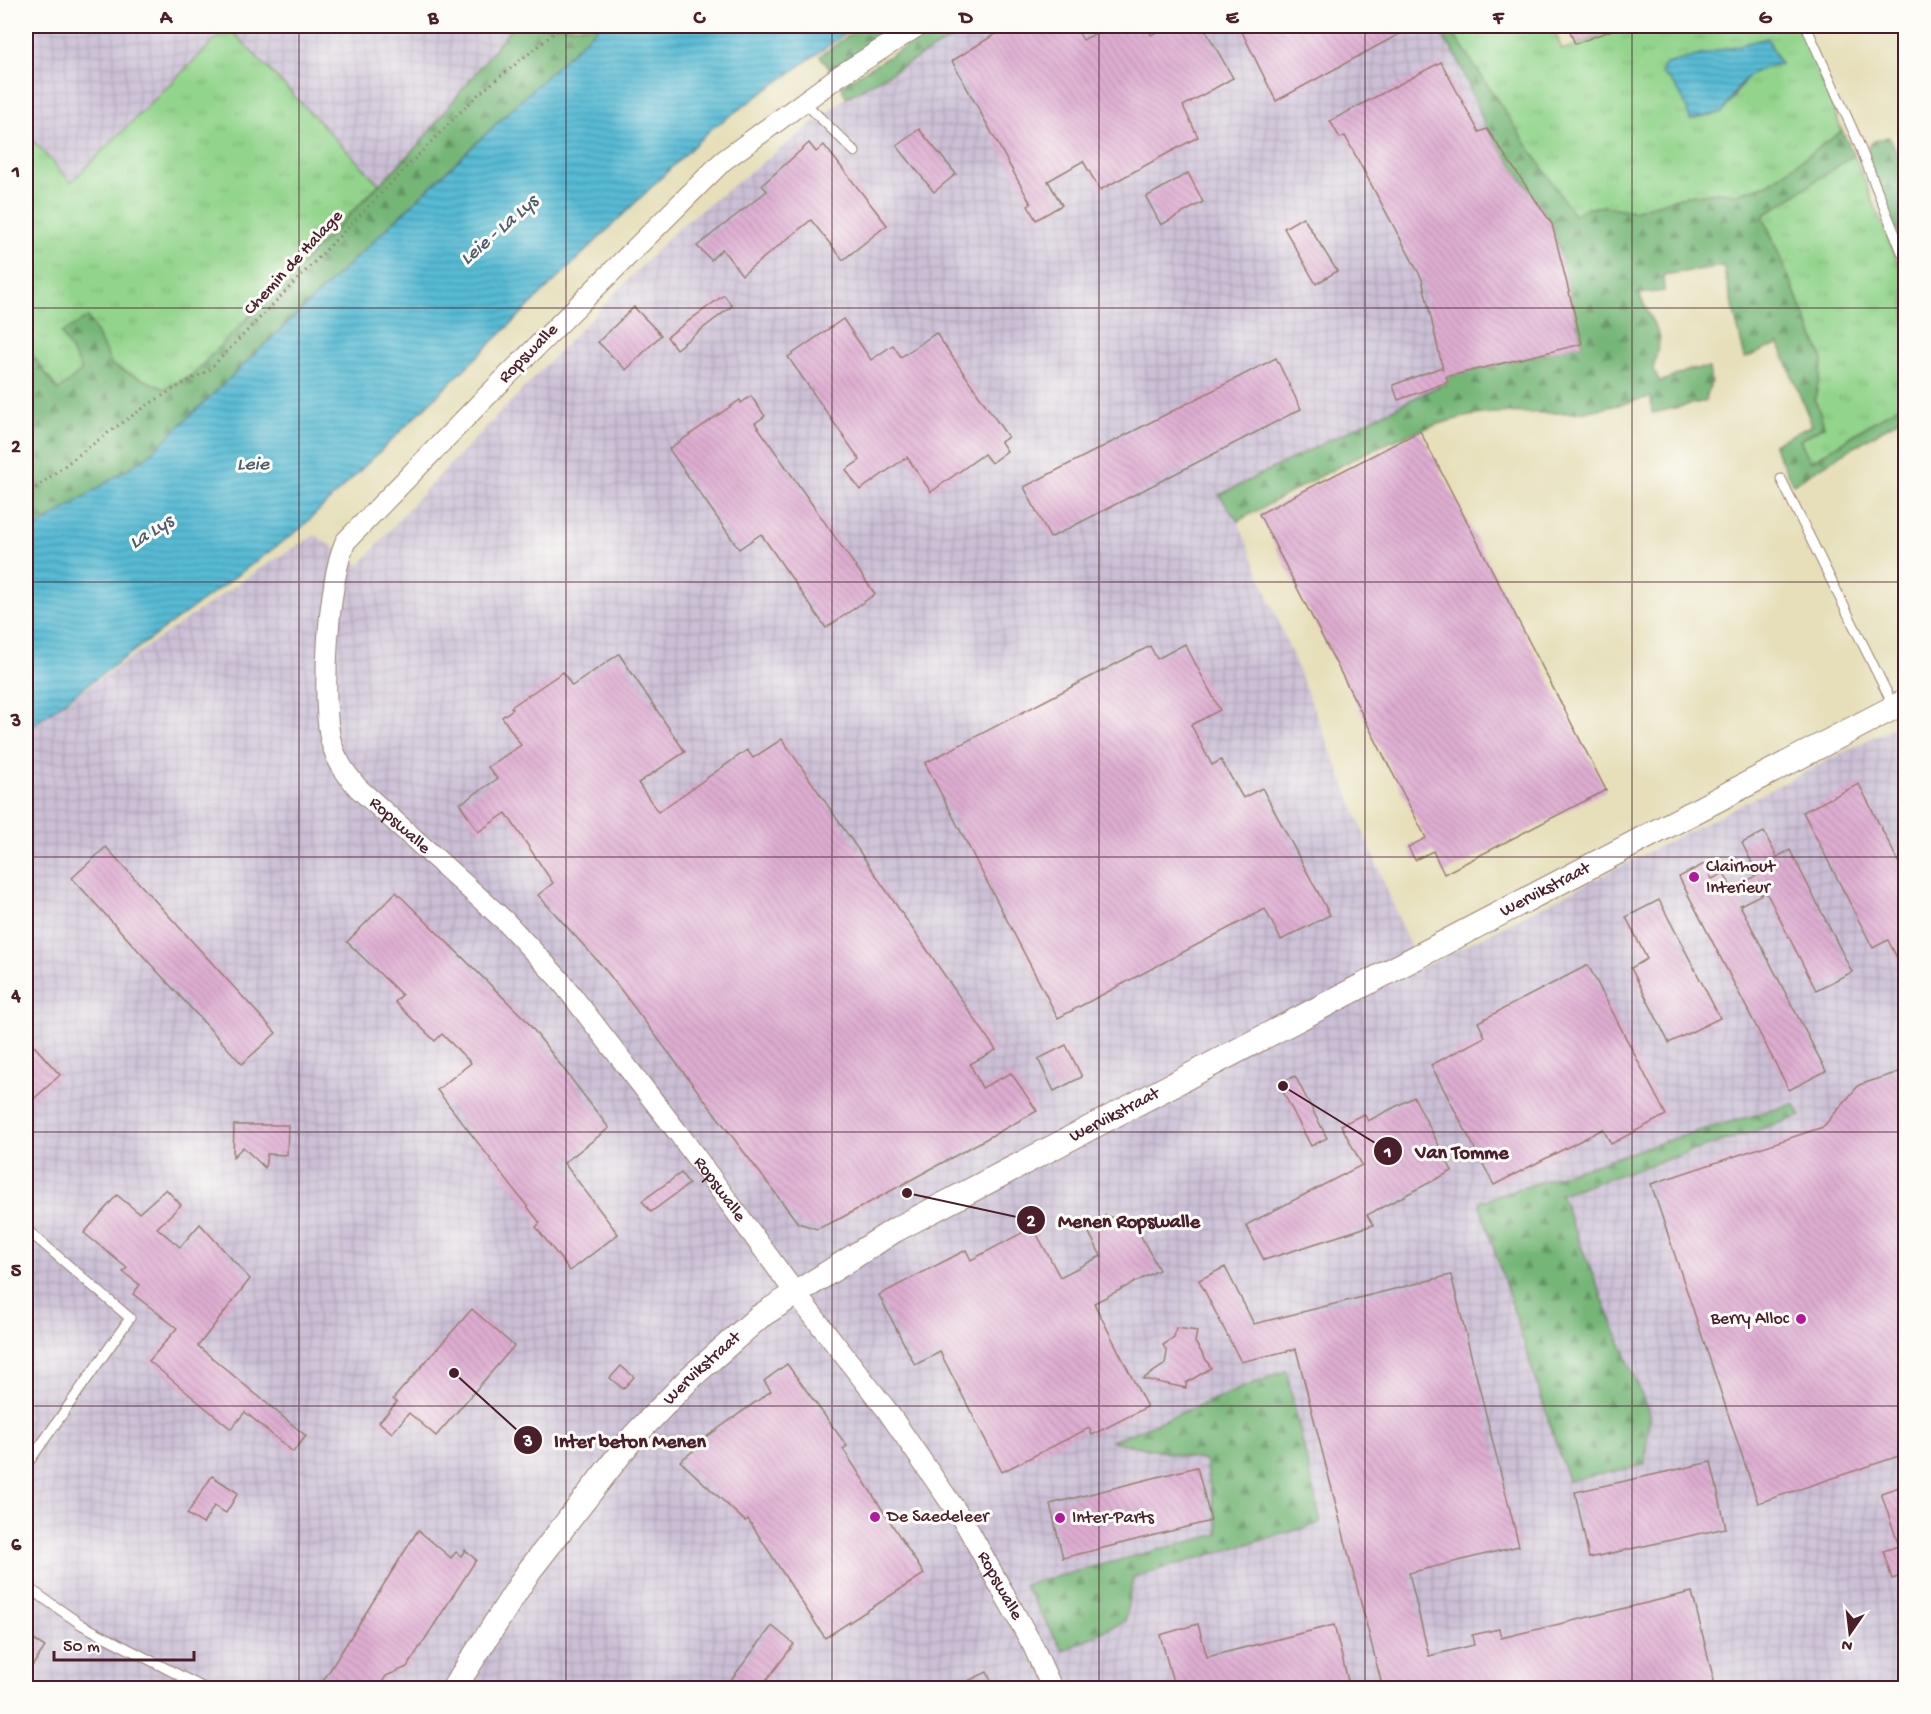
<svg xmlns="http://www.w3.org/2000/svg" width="1931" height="1714" font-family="'Gochi Hand',sans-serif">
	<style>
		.industrial { fill: url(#industrial-grid) }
		.grass { fill: url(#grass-tufts); stroke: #6e7a5b; stroke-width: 1.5; fill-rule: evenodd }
		.forest { fill: url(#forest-firs); stroke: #606a51; stroke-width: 1.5 }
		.water { fill: url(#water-rules); stroke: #506d80; stroke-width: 1.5 }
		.building { fill: url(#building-back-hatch) }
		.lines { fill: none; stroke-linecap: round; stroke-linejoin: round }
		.service-casing { stroke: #987f72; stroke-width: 11 }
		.minor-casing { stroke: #987f72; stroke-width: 22 }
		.tertiary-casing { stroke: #987f72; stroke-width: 26 }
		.path { stroke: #987f72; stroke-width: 3; stroke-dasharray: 1.5 4.5; stroke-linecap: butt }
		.service { stroke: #fff; stroke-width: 9 }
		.minor { stroke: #fff; stroke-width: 20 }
		.tertiary { stroke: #fff; stroke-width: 24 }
		.grid { fill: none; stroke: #4a1f2b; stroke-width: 1.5; stroke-opacity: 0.55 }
		.poi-dot { fill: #b5179e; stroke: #fdfcf7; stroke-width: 2 }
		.labels { text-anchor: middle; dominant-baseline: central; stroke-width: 6; stroke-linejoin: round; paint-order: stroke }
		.street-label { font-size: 18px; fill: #4a1f2b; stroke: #fdfcf7 }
		.poi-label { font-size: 18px; fill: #4a1f2b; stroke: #fdfcf7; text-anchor: start }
		.water-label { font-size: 20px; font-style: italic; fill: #4f5d6f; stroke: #fdfcf7 }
		.leader { fill: none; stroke: #4a1f2b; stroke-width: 2 }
		.callout-dot { fill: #4a1f2b; stroke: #fdfcf7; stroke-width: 2 }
		.mark-label { font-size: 18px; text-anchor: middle; font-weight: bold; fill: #fff }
		.callout-label { font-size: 20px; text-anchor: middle; font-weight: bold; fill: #4a1f2b; stroke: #fdfcf7; stroke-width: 6; stroke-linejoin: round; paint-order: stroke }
		.neatline { fill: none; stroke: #4a1f2b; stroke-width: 2 }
		.grid-label { font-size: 20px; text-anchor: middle; font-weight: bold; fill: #4a1f2b }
	</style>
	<defs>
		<pattern id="industrial-grid" width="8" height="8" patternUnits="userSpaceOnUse" patternTransform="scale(1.5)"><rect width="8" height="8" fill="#cbbfd5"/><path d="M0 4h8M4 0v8" fill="none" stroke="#b0a4b7"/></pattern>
		<pattern id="grass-tufts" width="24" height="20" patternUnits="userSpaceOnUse" patternTransform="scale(1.5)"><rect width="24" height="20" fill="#92d48b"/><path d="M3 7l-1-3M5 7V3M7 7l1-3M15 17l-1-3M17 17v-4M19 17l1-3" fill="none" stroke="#7fb678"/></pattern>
		<pattern id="forest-firs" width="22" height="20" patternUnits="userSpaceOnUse" patternTransform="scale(1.5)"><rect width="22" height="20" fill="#75b677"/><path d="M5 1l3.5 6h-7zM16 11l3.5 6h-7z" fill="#629362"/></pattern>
		<pattern id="water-rules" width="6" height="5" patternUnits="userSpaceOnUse" patternTransform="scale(1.5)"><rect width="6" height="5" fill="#56bbd4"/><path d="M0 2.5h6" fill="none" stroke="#4997ac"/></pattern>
		<pattern id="building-back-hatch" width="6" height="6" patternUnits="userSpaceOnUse" patternTransform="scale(1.5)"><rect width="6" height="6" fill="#deadd1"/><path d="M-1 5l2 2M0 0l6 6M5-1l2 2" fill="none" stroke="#c094b4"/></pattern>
	</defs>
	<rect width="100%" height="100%" fill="#fdfcf7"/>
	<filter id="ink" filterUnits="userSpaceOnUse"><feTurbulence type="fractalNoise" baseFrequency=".0167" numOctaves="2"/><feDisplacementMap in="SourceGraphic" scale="12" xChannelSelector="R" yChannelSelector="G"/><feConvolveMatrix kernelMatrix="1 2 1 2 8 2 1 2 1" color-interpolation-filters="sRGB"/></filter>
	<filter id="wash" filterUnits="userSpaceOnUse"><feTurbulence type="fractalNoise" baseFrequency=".008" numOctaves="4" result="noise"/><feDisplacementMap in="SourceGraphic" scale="24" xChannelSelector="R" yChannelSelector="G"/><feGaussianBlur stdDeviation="1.35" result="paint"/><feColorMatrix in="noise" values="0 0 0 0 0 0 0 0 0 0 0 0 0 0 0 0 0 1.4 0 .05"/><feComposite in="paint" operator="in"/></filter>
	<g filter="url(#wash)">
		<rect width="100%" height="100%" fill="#e6dfba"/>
		<!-- industrial -->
		<g class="industrial">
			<path d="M26,26h487l-94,118 -40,40 -151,-156 -157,155 -45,-50z"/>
			<path d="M974,26h461l21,29 31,74 65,94 30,121 -134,38 -228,113 18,26 181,448 486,-248v967h-1879v-958l232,-160 57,-35 45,30 53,-62 265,-275 168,-130z"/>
		</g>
		<!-- grass -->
		<g class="grass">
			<path d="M1448,26h105l9,24 67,-24h69l1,2 7,-2h94l42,105 -74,53 -32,10 -18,-2 -37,5 -48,14 -29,-5 -20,3 -10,7zM1768,38l12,26 -20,3 -15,13 -22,32 -33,7 -4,-18 -13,-18z"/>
			<path d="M228,27l151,157 -187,191 -27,14 -52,-23 -31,4 -23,21 -27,-36 -6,-46v-176l45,49z"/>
			<path d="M1854,155l51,125v122l-95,60 -10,-22 24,-14 -9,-27 8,-39 -60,-144z"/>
		</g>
		<!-- forest -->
		<g class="forest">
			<path d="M513,26h86l-451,430 -122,78 1,-226 5,47 26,36 24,-21 -21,-37 27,-16 25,49 52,23 27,-14 227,-231z"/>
			<path d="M862,26h38l-69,45 -11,-15z"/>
			<path d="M940,26h34l-128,72 -5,-13z"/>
			<path d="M1435,26h13l126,189 10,-6 20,-3 29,5 48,-14 37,-5 18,2 32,-10 74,-53 12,24 -91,61 60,144 -8,39 9,27 -24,14 11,22 94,-60v14l-112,68 -20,-40 39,-19 -33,-81 -34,14 -22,-92 -60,9 1,16 -25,3 21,43 -7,33 7,12 32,-13 17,-1 2,15 -6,18 -53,12 -1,-16c-24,5 -48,13 -72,15 -37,4 -76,-4 -114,5 -80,18 -155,66 -227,104l-19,-26 228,-113 -1,-5 136,-33 -30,-120 -65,-95 -31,-74z"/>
			<path d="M1889,137l16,34v80l-37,-91v-13l6,-6z"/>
			<path d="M1794,1104l7,12 -241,78 89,219 -4,52 -77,16 -89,-279 202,-66z"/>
			<path d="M1286,1370l35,153 -188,54 -8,44 -62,30 -39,-66 195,-51 -14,-73 -93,-20z"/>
		</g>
		<!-- water -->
		<g class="water">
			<path d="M599,26h257l-146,104 -410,399 -274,201v-196l122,-78z"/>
			<path d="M1767,38l13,26c-33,5 -41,20 -57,48l-33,8c-5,-21 -12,-33 -29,-47l5,-9z"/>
		</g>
		<g id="blocks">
			<!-- building -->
			<g class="building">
				<path d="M1008,26h67l8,14 26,-14h37l5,9 17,-9h35l30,52 -50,28 15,31 -98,53 -17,-29 -35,20 14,24 -26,15 -8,-14 3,-2 -79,-143z"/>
				<path d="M1239,26h175l-138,75z"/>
				<path d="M1568,26h52v1l-45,17z"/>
				<path d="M1441,62l38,70 8,-3 65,95 30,120 -136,33 2,5 -50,18 -5,-15 49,-18 1,3 -21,-91 -77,-143 -5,2 -10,-17z"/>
				<path d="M919,129l37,45 -22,18 -37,-46z"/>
				<path d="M809,143l7,9 8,-7 63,80 -44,35 -32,-40 -69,55 -20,-26 -11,11 -14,-14 70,-55 -5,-6z"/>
				<path d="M1188,173l15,29 -42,23 -15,-28z"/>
				<path d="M1303,217l34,54 -21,13 -32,-56z"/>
				<path d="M724,295l8,11 -56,43 -9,-12z"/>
				<path d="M634,307l27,28 -35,35 -28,-28z"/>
				<path d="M843,319l28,41 22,-15 8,12 35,-24 72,104 -7,5 6,9 -16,12 -7,-9 -53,38 -24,-35 -47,33 -14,-20 14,-10 -72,-103z"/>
				<path d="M1276,358l25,51 -251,129 -26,-51z"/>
				<path d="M751,396l14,20 -10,7 120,171 -49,34 -65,-94 -22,15 -70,-100 71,-49 1,3z"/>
				<path d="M1420,431l186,359 -162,84 -11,-23 -18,9 -7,-13 18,-9 -167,-324z"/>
				<path d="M1185,644l35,66 -29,15 21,40 9,-5 22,38 19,-10 68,127 -49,25 -16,-31 -207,109 -133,-255 225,-117 7,13z"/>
				<path d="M619,654l66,98 -47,31 20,29 89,-62 6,8 29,-19 214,311 -26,14 12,24 29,-15 26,38 -196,107 -24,11 -19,-6 -193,-254 -67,-74 15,-12 -47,-70 -28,19 -18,-28 37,-25 -9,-12 33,-22 -19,-28 11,-8 -2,-2 52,-35 9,14z"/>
				<path d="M1859,784l46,91v99l-17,-34 -15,8 -70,-136z"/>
				<path d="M1764,832l13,25 13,-7 62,122 -36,18 -50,-98 -26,13 86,166 -37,19 -110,-213 25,-13 8,15 12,-6 8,16 26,-14 -16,-32z"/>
				<path d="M106,847l170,186 -34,31 -170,-186z"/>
				<path d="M396,892l130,128 83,108 -45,35 54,71 -48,37 -34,-44 4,-4 -103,-133 34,-27 -29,-29 -7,7 -40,-39 7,-7 -55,-53z"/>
				<path d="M1659,900l61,118 -51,25 -38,-75 16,-9 -21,-42z"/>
				<path d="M1588,965l78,150 -55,29 -8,-15 -109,56 -63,-120 54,-28 -7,-15z"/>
				<path d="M26,1037l34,38 -34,31z"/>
				<path d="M1066,1045l16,32 -28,14 -16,-32z"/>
				<path d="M1905,1070v384l-147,49 -107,-319 172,-57 36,-42z"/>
				<path d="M1295,1076l32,62 -16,8 -32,-62z"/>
				<path d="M1414,1097l38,74 -85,44 6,10 -109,35 -18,-35 116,-60 -21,-40 23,-11 4,7z"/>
				<path d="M234,1125h54l-1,30 -20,-1 -2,14 -22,-21 -10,10z"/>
				<path d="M681,1173l8,11 -38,28 -9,-11z"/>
				<path d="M166,1189l15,16 -24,23 23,19 20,-23 50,55 -52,67 108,90 -13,16 -48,-40 -14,17 -82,-68 28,-33 -44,-34 7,-9 -17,-13 4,-4 -43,-35 33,-38 22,18z"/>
				<path d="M1105,1215l30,10 24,45 -65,33 53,104 -55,28 -3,-7 -87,44 -62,-120 -25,13 -36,-70 87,-45 5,10 62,-33 27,50 41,-21 -13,-25 14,-7z"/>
				<path d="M1225,1267l29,57 197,-49 68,271 -110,27 20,83 45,-11 -2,-10 27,-6 2,9 191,-46 24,97h-333l-87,-340 -55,13 -42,-82z"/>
				<path d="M472,1309l42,37 -78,90 -27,-23 -17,20 -13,-11 18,-20 -4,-3z"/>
				<path d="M1176,1328l21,3 -2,11 16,26 -25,15v5l-43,-9 22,-15 2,-12 -4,-7 11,-7z"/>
				<path d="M787,1364l60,82 -4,3 81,125 -99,64 -77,-119 -3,2 -65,-60 13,-10 -2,-3 80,-57 -7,-10z"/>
				<path d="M621,1366l13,11 -11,12 -13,-11z"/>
				<path d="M1711,1462l15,66 -137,30 -14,-66z"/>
				<path d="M1197,1467l14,54 -148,37 -13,-54z"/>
				<path d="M212,1476l26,17 -12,20 -12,-7 -11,18 -16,-10z"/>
				<path d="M1905,1485v90l-13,4 -9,-28 16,-5 -18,-53z"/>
				<path d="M418,1530l33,28 5,-6 5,4 4,-6 11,10 -69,107 -21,9 -8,13h-60z"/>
				<path d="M1198,1624l9,33 127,-32 16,64h-175l-15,-54z"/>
				<path d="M772,1626l22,18 -34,45h-36z"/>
				<path d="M26,1635l19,12 -19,28z"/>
				<path d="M987,1672l8,17h-44z"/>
			</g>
		</g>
	</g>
	<g filter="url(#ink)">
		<use href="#blocks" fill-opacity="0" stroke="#987f72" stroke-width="1.5"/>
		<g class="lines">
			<defs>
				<g id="service">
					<path d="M1806,26l50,111 50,125"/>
					<path d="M804,102l51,50"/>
					<path d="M1781,479l113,228"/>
					<path d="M26,1229l104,89 -104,148"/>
					<path d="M26,1586l56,39 122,63"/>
				</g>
				<g id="minor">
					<path id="s1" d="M918,26l-79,50 -116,85 -243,242 -134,138c-18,34 -26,166 -14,204 5,17 15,30 26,43l147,133 55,59 119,154 117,160 90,115 80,116 67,121 19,42"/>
				</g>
				<g id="tertiary">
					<path id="s2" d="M454,1688l75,-117 105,-135 56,-58 69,-61 136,-87 1011,-529"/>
				</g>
			</defs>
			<!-- service casing -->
			<use href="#service" class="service-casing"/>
			<!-- minor casing -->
			<use href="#minor" class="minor-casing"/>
			<!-- tertiary casing -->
			<use href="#tertiary" class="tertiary-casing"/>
			<!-- path -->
			<path class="path" d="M26,495c58,-43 116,-93 182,-124l267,-274 88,-71"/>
			<!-- service -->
			<use href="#service" class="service"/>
			<!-- minor -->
			<use href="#minor" class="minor"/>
			<!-- tertiary -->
			<use href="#tertiary" class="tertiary"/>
		</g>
	</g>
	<!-- grid -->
	<path class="grid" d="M299,26v1662M566,26v1662M832,26v1662M1099,26v1662M1365,26v1662M1632,26v1662M26,308h1880M26,582h1880M26,857h1880M26,1132h1880M26,1406h1880"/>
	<!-- markers -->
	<g class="poi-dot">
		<circle cx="1694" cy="877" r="6"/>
		<circle cx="1801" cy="1319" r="6"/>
		<circle cx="875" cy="1517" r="6"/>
		<circle cx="1060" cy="1518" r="6"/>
	</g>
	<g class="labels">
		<!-- street labels -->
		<g class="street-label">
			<text transform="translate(294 263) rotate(-47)">Chemin de Halage</text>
			<text transform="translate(529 354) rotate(-45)">Ropswalle</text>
			<text stroke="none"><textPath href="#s1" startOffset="1086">Ropswalle</textPath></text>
			<text stroke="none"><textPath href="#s2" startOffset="1378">Wervikstraat</textPath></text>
			<text stroke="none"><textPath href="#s2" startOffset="892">Wervikstraat</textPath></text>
			<text stroke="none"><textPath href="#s1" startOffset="1572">Ropswalle</textPath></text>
			<text stroke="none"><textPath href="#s2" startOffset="406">Wervikstraat</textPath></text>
			<text stroke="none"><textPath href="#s1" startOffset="2058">Ropswalle</textPath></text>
		</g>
		<!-- poi labels -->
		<g class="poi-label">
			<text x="1706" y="867">Clairhout<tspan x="1706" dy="21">Interieur</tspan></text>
			<text x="1789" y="1319" text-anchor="end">Berry Alloc</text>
			<text x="887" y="1517">De Saedeleer</text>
			<text x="1072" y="1518">Inter-Parts</text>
		</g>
		<!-- water labels -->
		<g class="water-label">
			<text transform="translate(500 231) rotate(-41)">Leie - La Lys</text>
			<text x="253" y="465">Leie</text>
			<text transform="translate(152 533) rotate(-32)">La Lys</text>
		</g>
	</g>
	<!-- callouts -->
	<path class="leader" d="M1283 1086L1388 1151M907 1193L1031 1220M454 1373L528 1440"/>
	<g class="callout-dot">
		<circle cx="1283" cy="1086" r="6"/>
		<circle cx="907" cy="1193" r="6"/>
		<circle cx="454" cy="1373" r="6"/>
		<circle cx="1388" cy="1151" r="15"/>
		<circle cx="1031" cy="1220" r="15"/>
		<circle cx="528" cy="1440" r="15"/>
	</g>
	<g class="mark-label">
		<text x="1388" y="1157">1</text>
		<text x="1031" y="1226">2</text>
		<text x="528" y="1446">3</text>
	</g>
	<g class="callout-label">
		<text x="1462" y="1158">Van Tomme</text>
		<text x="1129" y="1227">Menen Ropswalle</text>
		<text x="630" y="1447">Inter beton Menen</text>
	</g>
	<!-- margin -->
	<rect width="1931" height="1714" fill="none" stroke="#fdfcf7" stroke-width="66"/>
	<!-- north arrow -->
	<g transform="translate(1850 1633) rotate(194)" stroke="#fdfcf7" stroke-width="4.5" paint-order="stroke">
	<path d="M0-4.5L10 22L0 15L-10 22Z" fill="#4a1f2b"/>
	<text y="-9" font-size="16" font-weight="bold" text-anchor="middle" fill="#4a1f2b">N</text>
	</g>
	<!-- scale -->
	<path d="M54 1651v9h140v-9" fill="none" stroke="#4a1f2b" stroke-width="3"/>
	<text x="63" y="1651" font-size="18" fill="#4a1f2b" stroke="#fdfcf7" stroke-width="4.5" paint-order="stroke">50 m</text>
	<rect x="33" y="33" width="1865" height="1648" class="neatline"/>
	<g class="grid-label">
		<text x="166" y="23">A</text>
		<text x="433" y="23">B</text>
		<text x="699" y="23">C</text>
		<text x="966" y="23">D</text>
		<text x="1232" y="23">E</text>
		<text x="1498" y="23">F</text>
		<text x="1765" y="23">G</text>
		<text x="16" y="177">1</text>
		<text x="16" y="452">2</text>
		<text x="16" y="726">3</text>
		<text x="16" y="1001">4</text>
		<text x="16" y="1276">5</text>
		<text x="16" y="1550">6</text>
	</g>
</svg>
